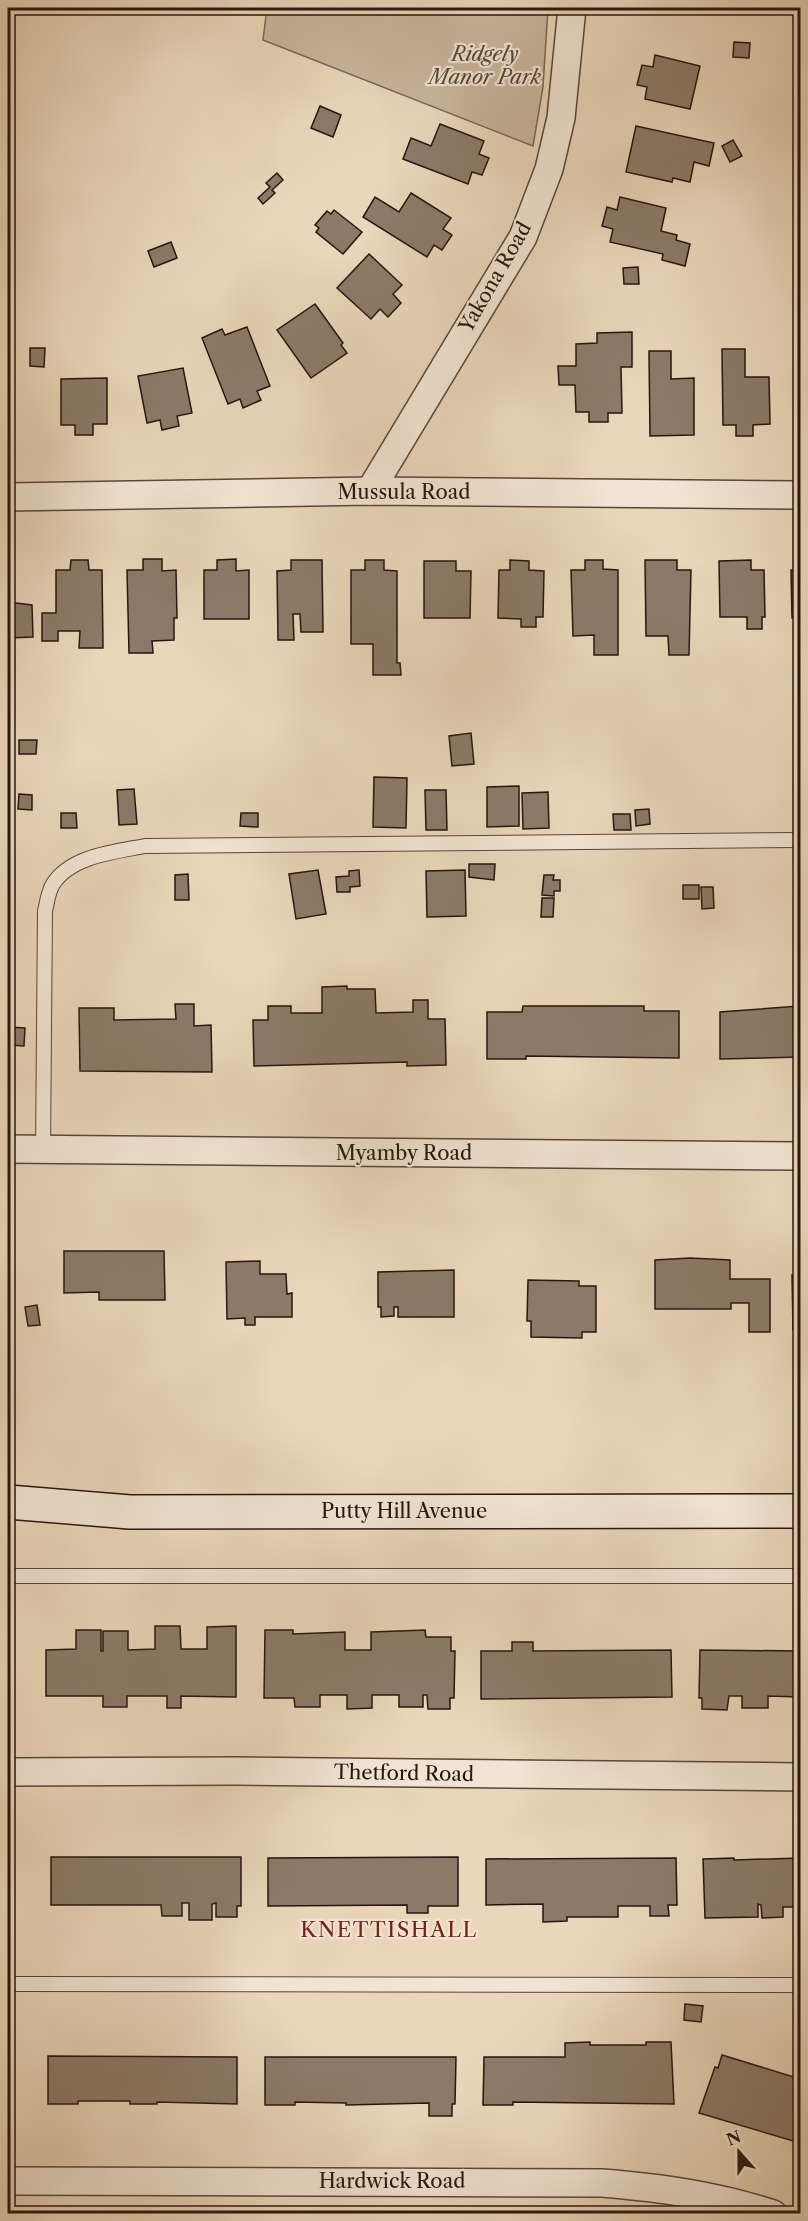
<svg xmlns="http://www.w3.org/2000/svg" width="808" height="2221" font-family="'Libre Caslon Text',serif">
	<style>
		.green { fill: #c9b59d; stroke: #786656; stroke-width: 1.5 }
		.building { fill: #8c7a68; stroke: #26160f; stroke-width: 1.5 }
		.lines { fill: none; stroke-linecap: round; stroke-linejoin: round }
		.lane-casing { stroke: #57463a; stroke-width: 16 }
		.street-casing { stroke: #57463a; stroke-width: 30 }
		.secondary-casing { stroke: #26160f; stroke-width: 36 }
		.lane { stroke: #f1e4d2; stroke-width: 14 }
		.street { stroke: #f1e4d2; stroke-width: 27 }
		.secondary { stroke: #f1e4d2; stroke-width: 33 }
		.labels { text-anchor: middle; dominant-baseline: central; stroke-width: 4.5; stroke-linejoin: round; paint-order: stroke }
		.park-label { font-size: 20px; font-style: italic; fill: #57463a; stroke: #f1e4d2 }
		.street-label { font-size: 20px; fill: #26160f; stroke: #f1e4d2 }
		.neighbourhood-label { font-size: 21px; letter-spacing: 1.5px; fill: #7a1f14; stroke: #f1e4d2 }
	</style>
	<rect width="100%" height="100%" fill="#ead6ba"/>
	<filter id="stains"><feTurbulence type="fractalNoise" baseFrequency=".00333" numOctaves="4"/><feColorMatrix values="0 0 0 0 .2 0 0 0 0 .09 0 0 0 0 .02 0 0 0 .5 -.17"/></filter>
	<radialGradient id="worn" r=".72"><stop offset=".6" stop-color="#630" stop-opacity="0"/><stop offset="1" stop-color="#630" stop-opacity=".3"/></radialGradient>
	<!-- green -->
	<path class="green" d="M267,8h281l-5,79 -10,59 -270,-106z"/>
	<!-- building -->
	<g class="building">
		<path d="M734,42l16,1 -1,15 -16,-1z"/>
		<path d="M655,55l45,11 -10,43 -45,-10 2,-12 -10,-2 5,-20 11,2z"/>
		<path d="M320,106l21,9 -8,22 -22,-9z"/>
		<path d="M440,124l44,17 -5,13 10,4 -7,17 -10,-3 -4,12 -65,-25 8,-21 20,8z"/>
		<path d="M636,126l78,17 -5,23 -15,-4 -4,20 -17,-4 -1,4 -46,-10z"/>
		<path d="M733,140l9,16 -12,6 -8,-16z"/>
		<path d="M277,173l6,7 -11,10 3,3 -12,11 -5,-6 12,-11 -4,-4z"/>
		<path d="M411,193l40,25 -8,11 9,6 -10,15 -8,-5 -7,12 -64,-40 12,-20 24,15z"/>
		<path d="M620,197l46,11 -5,23 16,4 -1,5 14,4 -5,22 -23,-6 1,-6 -53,-12 3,-13 -11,-3 5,-19 10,3z"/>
		<path d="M334,210l28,22 -19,22 -27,-22 3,-4 -4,-3 12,-14 4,3z"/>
		<path d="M171,242l6,16 -23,9 -6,-16z"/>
		<path d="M369,254l33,31 -9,9 8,9 -13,14 -8,-8 -9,10 -34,-31z"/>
		<path d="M638,267l1,17h-15l-1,-16z"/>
		<path d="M315,304l28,39 -2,2 6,8 -36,25 -34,-48z"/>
		<path d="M247,327l23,59 -13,5 4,9 -18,8 -3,-9 -12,5 -26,-66 20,-9 3,6z"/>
		<path d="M632,332v35h-11l1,46h-14v9h-19v-10h-13l-1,-27h-16l-1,-19h18v-22l21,-1v-10z"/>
		<path d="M30,348h15l-1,19 -14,-1z"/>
		<path d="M722,349h23v28h24l1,47 -17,1v11h-17v-11h-13z"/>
		<path d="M649,351h22v28l23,-1v57l-44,1z"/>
		<path d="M183,368l9,45 -15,3 2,10 -17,4 -2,-10 -13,3 -9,-47z"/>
		<path d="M107,378v46h-14v11h-18v-10h-14v-46z"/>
		<rect x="796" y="378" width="4" height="47"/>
		<path d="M143,559h19v12l14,-1 1,48h-3v22l-22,1 1,12h-24l-2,-83h16z"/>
		<path d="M236,559v12l13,-1v49h-45v-49h13v-10z"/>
		<path d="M71,560h17l1,10h13l1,78h-24l1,-17h-22v10h-16v-28h14v-43h14z"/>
		<path d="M291,560h31l1,72h-22l-1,-18h-7l1,26h-16l-1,-69 14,-1z"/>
		<path d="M365,560h19v10l13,1v92h3l1,12h-28v-31h-22v-74h14z"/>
		<path d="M510,560l19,1v9l15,1 -1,46h-7v10h-15v-8l-23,-1 1,-48h11z"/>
		<path d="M585,560h18v9l15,1v85h-24v-20l-21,1 -2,-66h14z"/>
		<path d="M645,560h32v10h14l-2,85h-20l-1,-19h-22z"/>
		<path d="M751,560v10h13l1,47h-3v12h-15v-12h-27l-1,-56z"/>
		<path d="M424,561h32v10h15l-1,47h-46z"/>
		<path d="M791,570h9v66l-1,-10h-5v-8h-2z"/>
		<path d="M8,602l24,3 1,32 -25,1z"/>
		<path d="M471,733l3,31 -22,2 -3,-30z"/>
		<path d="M19,740h18l-1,14h-17z"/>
		<path d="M374,777l33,1 -1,50 -33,-1z"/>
		<path d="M519,786v40l-32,1v-40z"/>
		<path d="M134,789l3,35 -18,1 -2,-35z"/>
		<path d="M425,790h21l1,40h-21z"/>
		<path d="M548,792l1,36 -26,1 -1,-36z"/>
		<path d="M19,794l13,1v15l-14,-1z"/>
		<path d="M649,809l1,15 -14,2 -1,-16z"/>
		<path d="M61,813h15l1,15h-16z"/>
		<path d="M241,813h17v14l-18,-1z"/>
		<path d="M613,814h17l1,16h-17z"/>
		<path d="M469,864h26l-1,16 -25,-3z"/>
		<path d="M318,870l8,44 -30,5 -7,-45z"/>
		<path d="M359,870l1,16 -10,1v5h-13l-1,-15 13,-1v-5z"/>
		<path d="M465,870l1,46 -39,1 -1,-46z"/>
		<path d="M188,874l1,26h-14v-25z"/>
		<path d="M544,875h10l-1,5h7v11h-6v5l-12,-1z"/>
		<rect x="683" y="885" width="16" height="14"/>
		<path d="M701,887h12l1,21 -12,1z"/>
		<path d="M542,898h12l-1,19h-12z"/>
		<path d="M347,986v3h28l1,24 37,-1v-12h15v19h17l1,46 -39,1v-4l-153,4 -1,-46h15v-14h23v7h31v-26z"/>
		<path d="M175,1004h19v22l17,-1 1,47 -132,-1 -1,-63h35v12l62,-1z"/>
		<path d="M523,1006h121v5h35v47l-153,-2v3h-39v-47h35z"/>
		<path d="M800,1006v51l-80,2v-47z"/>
		<path d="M8,1027l17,1 -1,18 -16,-1z"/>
		<path d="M64,1251h100l1,49h-66v-8l-35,1z"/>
		<path d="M690,1258l40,2v19h40v53h-21v-29h-18v6h-76v-49z"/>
		<path d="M260,1261v13h26l1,20 5,-1v24h-37v8h-10v-7l-18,1 -1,-57z"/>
		<path d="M454,1270v47h-56v-10h-4v9l-13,1v-10h-3v-35z"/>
		<path d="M792,1275h8v55h-7z"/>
		<path d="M528,1280l51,1v5h17v46h-14v6l-51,-1v-16h-4z"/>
		<path d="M37,1305l3,20 -12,1 -3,-19z"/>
		<path d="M155,1626h25l1,23h26v-22l29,-1v71l-55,-1v12h-14v-12h-40v11h-24v-11h-57v-46l30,-1v-19h25v21h2v-20h25v19l27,-1z"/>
		<path d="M265,1630h28v4l52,-2v18h26v-18l54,-2 1,7h25v14h4l-1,47h-4v11h-22l-1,-14h-4v12h-24v-12h-27v13l-25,1v-14h-27v12h-25l-1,-9h-30z"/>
		<path d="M512,1642h21v9l138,-1 1,47 -191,2v-48h31z"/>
		<path d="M700,1650l100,1v46l-32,-1v12h-26v-12h-13l-2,14 -25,-1v-11h-3z"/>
		<path d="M51,1857h190v49h-4v11h-21v-14l-4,1v16h-23v-17h-7v13h-20l-1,-11h-110z"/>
		<path d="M458,1857v49h-30v7h-21v-8l-139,1v-48z"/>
		<path d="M676,1858l1,47h-9l1,11h-19v-10h-32v11h-51v4l-24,1v-18l-57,1v-46z"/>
		<path d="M734,1858v2l66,-2v49h-17v10l-21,1 -1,-13 -3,-1v13l-53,1 -2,-59z"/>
		<path d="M685,2004l18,2 -2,16 -17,-2z"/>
		<path d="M590,2042v3h56v-3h25l3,62 -161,-2v3h-30l1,-48h81v-14z"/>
		<path d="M722,2055l75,23 -4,14 7,3v48l-101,-30 16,-46 3,1z"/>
		<rect x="8" y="2056" width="3" height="47"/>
		<path d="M48,2056l189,1v47l-80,-2v2h-27v-3h-52v3h-30z"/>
		<path d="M265,2057h191l-1,47h-3v12h-23v-13l-83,2v-2l-51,-1v3h-30z"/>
	</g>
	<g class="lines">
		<defs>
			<g id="lane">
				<path d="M43,1150l2,-239c2,-8 3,-19 8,-27 18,-28 61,-32 92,-38l655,-6"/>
				<path d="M8,1576h792"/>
				<path d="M8,1984l792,1"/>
			</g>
			<g id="street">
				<path d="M370,491l153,-254 26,-68 12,-51 11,-110"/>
				<path d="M8,497l362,-6 430,4"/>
				<path d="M8,1149l792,7"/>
				<path d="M8,1772l227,-1 565,6"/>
				<path d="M8,2181l594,2c60,5 113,12 171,31"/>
			</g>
			<path id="secondary" d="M8,1502l122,10 670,-1"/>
		</defs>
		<!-- lane casing -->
		<use href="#lane" class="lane-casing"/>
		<!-- street casing -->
		<use href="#street" class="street-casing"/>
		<!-- secondary casing -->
		<use href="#secondary" class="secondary-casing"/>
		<!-- lane -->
		<use href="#lane" class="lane"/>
		<!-- street -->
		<use href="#street" class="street"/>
		<!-- secondary -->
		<use href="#secondary" class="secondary"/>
	</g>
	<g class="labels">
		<!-- park labels -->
		<g class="park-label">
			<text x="485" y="54">Ridgely<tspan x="485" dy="23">Manor Park</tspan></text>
		</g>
		<!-- street labels -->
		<g class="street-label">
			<text transform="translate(495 277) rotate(-60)">Yakona Road</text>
			<text x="404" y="492">Mussula Road</text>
			<text x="404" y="1153">Myamby Road</text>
			<text x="404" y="1511">Putty Hill Avenue</text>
			<text transform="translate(404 1773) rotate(1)">Thetford Road</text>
			<text x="392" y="2181">Hardwick Road</text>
		</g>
		<!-- neighbourhood labels -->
		<g class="neighbourhood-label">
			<text x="389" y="1929">KNETTISHALL</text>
		</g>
	</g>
	<!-- margin -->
	<rect width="808" height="2221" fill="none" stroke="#ead6ba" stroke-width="30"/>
	<rect x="9" y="9" width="790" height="2203" fill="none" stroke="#26160f" stroke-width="3"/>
	<rect x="15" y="15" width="778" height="2191" fill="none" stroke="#26160f" stroke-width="1.5"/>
	<!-- north arrow -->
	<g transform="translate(739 2152) rotate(339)" stroke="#f1e4d2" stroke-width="4.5" paint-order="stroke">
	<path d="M0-4.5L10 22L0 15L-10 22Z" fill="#26160f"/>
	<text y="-9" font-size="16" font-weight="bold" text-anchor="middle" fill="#26160f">N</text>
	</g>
	<rect width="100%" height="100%" filter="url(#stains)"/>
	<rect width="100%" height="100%" fill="url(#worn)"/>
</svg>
